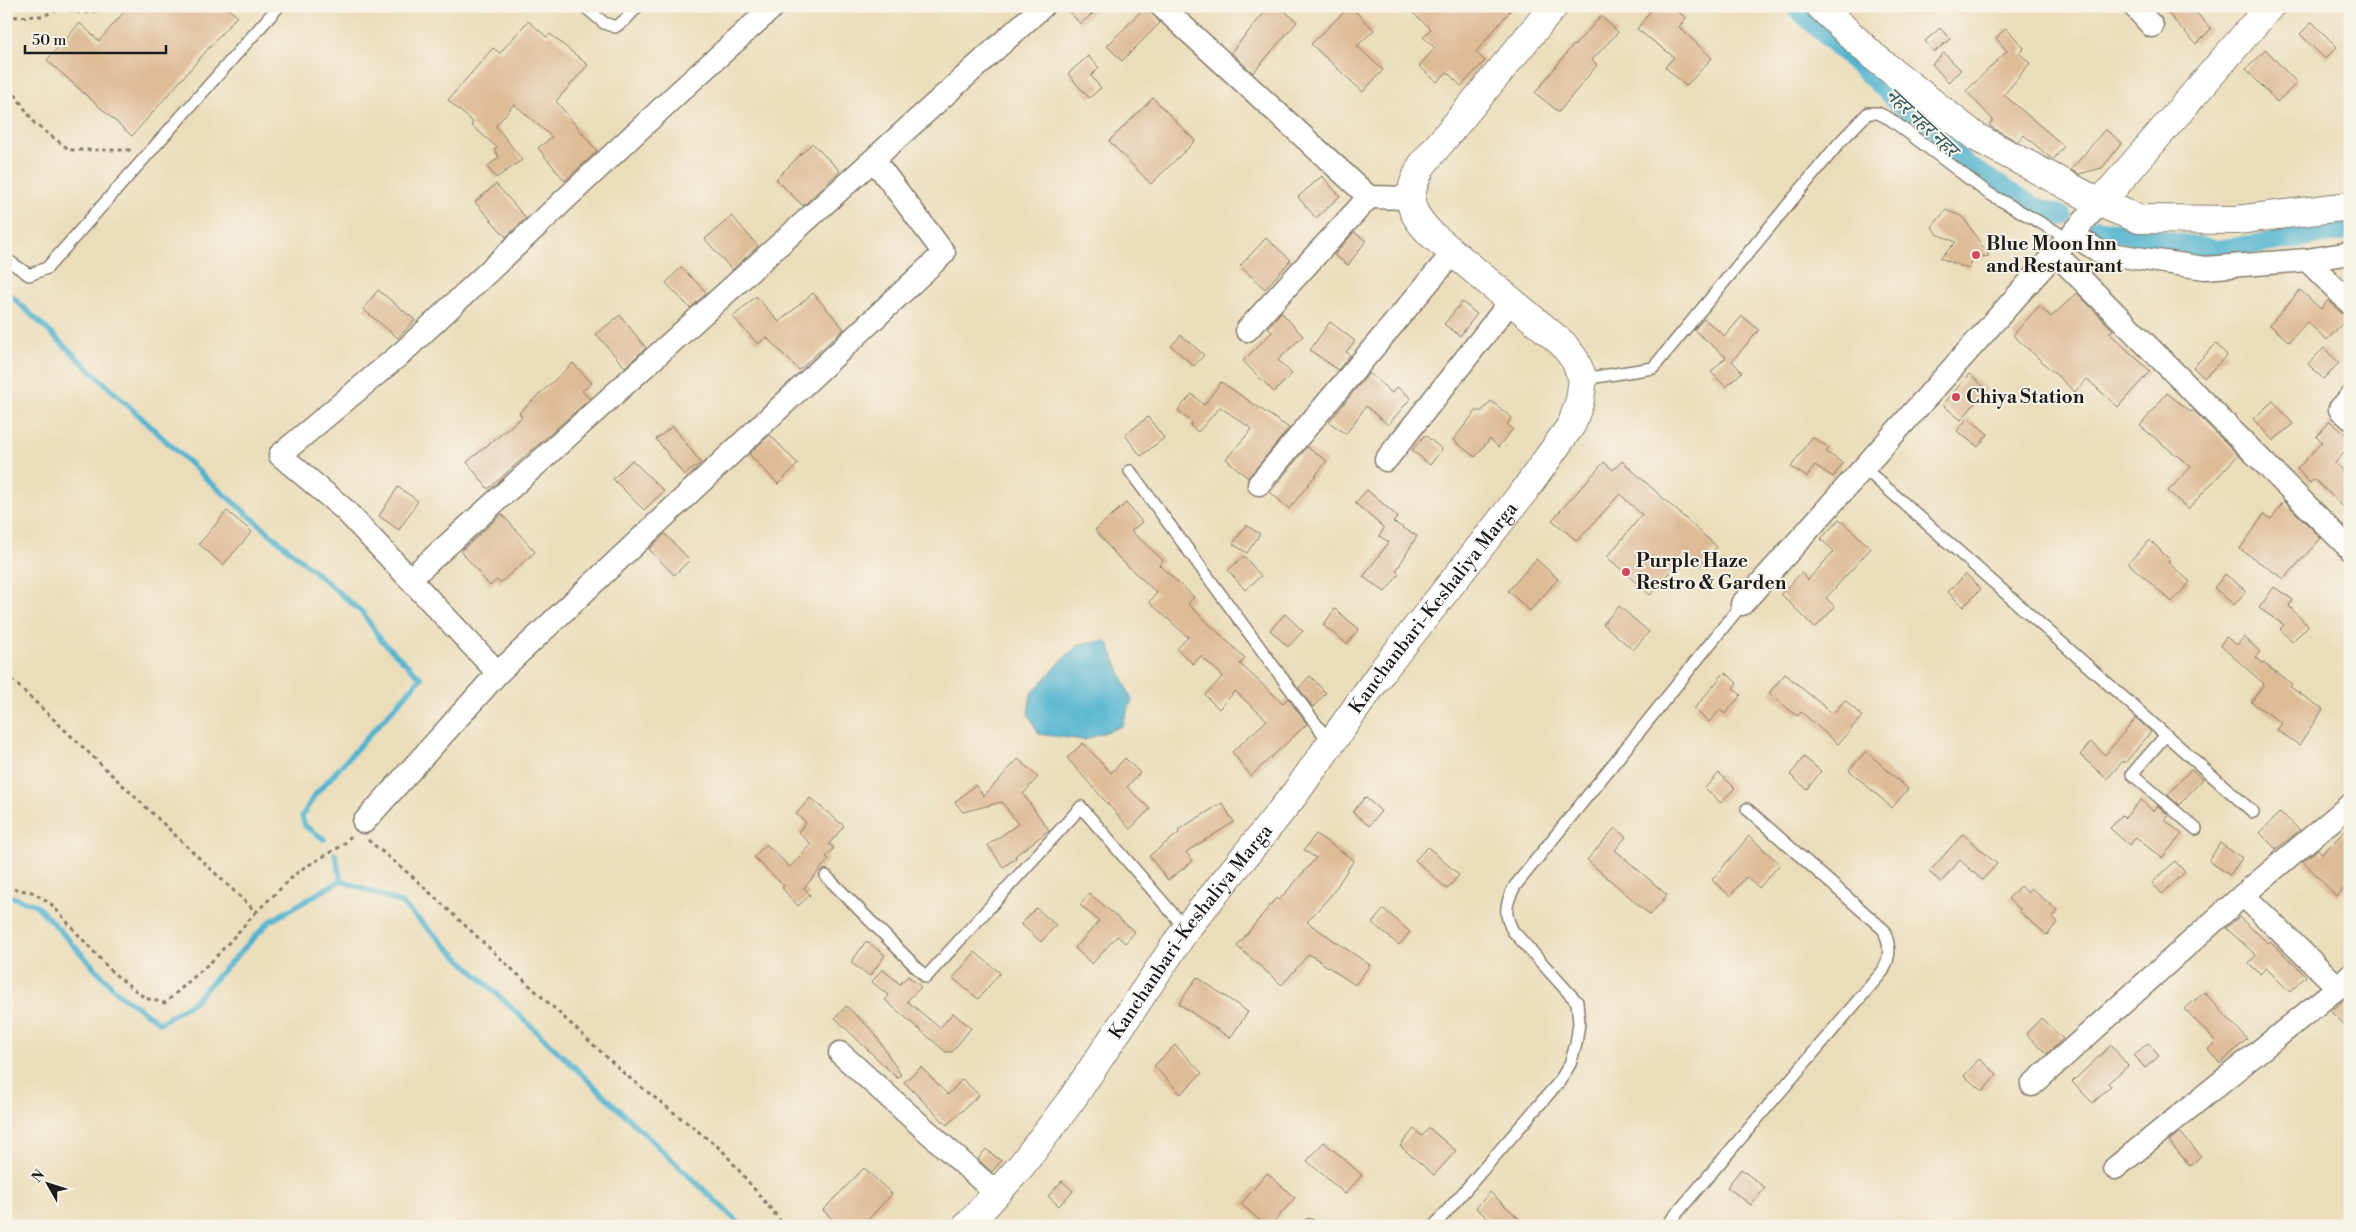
<svg xmlns="http://www.w3.org/2000/svg" width="2356" height="1232" font-family="'Libre Bodoni','Noto Serif Devanagari',serif">
	<style>
		.water { fill: #50b2cf; stroke: #366776 }
		.lines { fill: none; stroke-linecap: round; stroke-linejoin: round }
		.stream { stroke: #50b2cf; stroke-width: 5.5 }
		.canal { stroke: #50b2cf; stroke-width: 20 }
		.building { fill: #debb97 }
		.service-casing { stroke: #847c6b; stroke-width: 14 }
		.minor-casing { stroke: #847c6b; stroke-width: 25 }
		.tertiary-casing { stroke: #847c6b; stroke-width: 30 }
		.secondary-casing { stroke: #847c6b; stroke-width: 30 }
		.path { stroke: #847c6b; stroke-width: 3; stroke-dasharray: 4 4; stroke-linecap: butt }
		.service { stroke: #fff; stroke-width: 11 }
		.minor { stroke: #fff; stroke-width: 22 }
		.tertiary { stroke: #fff; stroke-width: 28 }
		.secondary { stroke: #fff; stroke-width: 28 }
		.poi-dot { fill: #d1495b; stroke: #f7f3e8; stroke-width: 2 }
		.labels { text-anchor: middle; dominant-baseline: central; stroke-width: 4; stroke-linejoin: round; paint-order: stroke }
		.poi-label { font-size: 19px; font-weight: bold; fill: #1c1c1c; stroke: #f7f3e8; text-anchor: start }
		.street-label { font-size: 19px; fill: #1c1c1c; stroke: #f7f3e8 }
		.water-label { font-size: 20px; font-style: italic; fill: #315864; stroke: #f7f3e8 }
	</style>
	<rect width="100%" height="100%" fill="#f7f3e8"/>
	<filter id="ink" filterUnits="userSpaceOnUse"><feTurbulence type="fractalNoise" baseFrequency=".02" numOctaves="2"/><feDisplacementMap in="SourceGraphic" scale="10" xChannelSelector="R" yChannelSelector="G"/><feConvolveMatrix kernelMatrix="1 2 1 2 8 2 1 2 1" color-interpolation-filters="sRGB"/></filter>
	<filter id="wash" filterUnits="userSpaceOnUse"><feTurbulence type="fractalNoise" baseFrequency=".0096" numOctaves="4" result="noise"/><feDisplacementMap in="SourceGraphic" scale="20" xChannelSelector="R" yChannelSelector="G"/><feGaussianBlur stdDeviation="1.12" result="paint"/><feColorMatrix in="noise" values="0 0 0 0 0 0 0 0 0 0 0 0 0 0 0 0 0 1.4 0 .05"/><feComposite in="paint" operator="in"/></filter>
	<g filter="url(#wash)">
		<rect width="100%" height="100%" fill="#ebddba"/>
		<!-- water -->
		<path class="water" d="M1107,641l25,59 -10,26 -38,14 -45,-6 -11,-20 3,-20 34,-37 15,-13z"/>
		<g class="lines">
			<!-- stream -->
			<g class="stream">
				<path d="M6,291l205,192 152,130 18,27 40,38 -107,118 -12,20 3,10 19,13"/>
				<path d="M335,854l6,26"/>
				<path d="M6,898l3,-2 27,9 83,89 41,29 33,-21 76,-80 72,-42 60,23 341,323"/>
			</g>
			<!-- canal -->
			<g class="canal">
				<path d="M1794,6l174,160 65,40 29,10"/>
				<path d="M2097,229l121,21 132,-20"/>
			</g>
		</g>
		<g id="blocks">
			<!-- building -->
			<g class="building">
				<path d="M129,6h96l12,10 -105,120 -85,-76 33,-37 19,18z"/>
				<path d="M1065,6h37l-22,18z"/>
				<path d="M1146,6l14,17 -38,38 -15,-15z"/>
				<path d="M1270,6h9l18,16 -44,51 -22,-21z"/>
				<path d="M1350,6l24,24 -17,16 26,24 -20,22 -52,-48z"/>
				<path d="M1405,6h109l-38,46 9,9 -24,25 -14,-14 -10,10 -18,-16 16,-18 -12,-11 8,-8z"/>
				<path d="M1654,6h17l15,12 -7,9 33,31 -26,28 -21,-19 9,-10 -37,-28z"/>
				<path d="M2161,6h29l21,23 -15,15z"/>
				<path d="M1601,16l17,16 -26,28 5,5 -38,47 -24,-19 38,-48 1,1z"/>
				<path d="M528,21l19,16 3,-3 38,31 -32,36 41,50 -32,30 -27,-33 14,-11 -38,-33 -18,22 26,34 -26,18 -9,-11 12,-10 -5,-7 3,-3 -26,-22 2,-3 -25,-22 45,-52 7,5z"/>
				<path d="M2312,22l25,25 -12,12 -25,-25z"/>
				<path d="M1940,28l10,11 -16,13 -9,-11z"/>
				<path d="M2006,28l18,20 -5,5 11,10 -26,32 60,51 -11,14 -29,-25 -6,7 -25,-14 -4,-3 4,-5 -27,-29 41,-40 -11,-13z"/>
				<path d="M2266,50l31,33 -20,19 -31,-33z"/>
				<path d="M1944,53l17,17 -13,12 -16,-18z"/>
				<path d="M1088,56l11,12 -8,8 10,12 -12,10 -21,-24z"/>
				<path d="M1153,98l42,43 -44,43 -42,-43z"/>
				<path d="M2105,129l17,14 -20,25 -23,6 -8,-4z"/>
				<path d="M812,143l28,28 -37,35 -27,-27z"/>
				<path d="M1322,176l18,20 -24,22 -18,-21z"/>
				<path d="M496,184l30,34 -20,19 -31,-35z"/>
				<path d="M1946,210l17,7 26,39 -16,2 -4,11 -29,-11 16,-16 -19,-8 -5,-7z"/>
				<path d="M732,216l26,30 -26,24 -27,-31z"/>
				<path d="M1354,232l12,9 -18,24 -14,-10z"/>
				<path d="M1266,238l25,22 -26,29 -25,-23z"/>
				<path d="M681,267l26,26 -17,15 -24,-25z"/>
				<path d="M378,290l37,30 -17,18 -35,-29z"/>
				<path d="M2300,290l21,19 7,-9 13,13 8,3 -22,24 -20,-18 -18,20 -19,-17z"/>
				<path d="M813,293l31,36 -45,41 -33,-33 -8,7 -25,-27 23,-21 23,26z"/>
				<path d="M2077,293l36,37 -4,3 41,38 -32,36 -31,-28 -12,13 -62,-57 26,-29 12,11z"/>
				<path d="M1462,302l15,12 -17,22 -16,-12z"/>
				<path d="M1281,312l22,24 -25,24 14,14 -18,18 -31,-31 29,-29 -4,-5z"/>
				<path d="M620,315l26,33 -21,19 -29,-33z"/>
				<path d="M1742,316l17,14 -27,31 10,11 -16,15 -15,-15 15,-15 -32,-27 10,-11 21,17z"/>
				<path d="M1330,322l25,19 -9,11 4,3 -12,15 -28,-20z"/>
				<path d="M1181,335l23,20 -10,11 -23,-20z"/>
				<path d="M2216,344l11,11 -23,23 -11,-11z"/>
				<path d="M2324,348l15,15 -16,16 -15,-15z"/>
				<path d="M573,363l19,20 -10,8 8,8 -102,90 -21,-27 55,-45 -3,-4z"/>
				<path d="M1369,373l23,20 5,-6 14,11 -23,27 -22,-19 -20,28 -17,-12z"/>
				<path d="M1969,374l18,15 -26,31 -18,-15z"/>
				<path d="M1221,382l68,46 -41,50 -22,-19 26,-30 -32,-22 -22,25 -8,-6 2,-3 -14,-13 14,-16 12,11z"/>
				<path d="M2167,393l24,19 2,-2 45,45 -50,54 -20,-18 23,-24 -51,-41z"/>
				<path d="M1491,401l21,17 -5,6 6,5 -15,18 -8,-8 -15,18 -22,-17 23,-29h6z"/>
				<path d="M2273,401l20,23 -20,17 -20,-22z"/>
				<path d="M1148,417l16,21 -23,18 -16,-21z"/>
				<path d="M1968,418l20,16 -10,13 -21,-16z"/>
				<path d="M2330,421l20,17v8l-15,17 15,15v35l-36,-34 -4,4 -13,-14 25,-27 -6,-5z"/>
				<path d="M673,426l28,37 -17,12 -28,-36z"/>
				<path d="M770,435l28,29 -20,20 -29,-30z"/>
				<path d="M1425,435l17,14 -12,16 -18,-15z"/>
				<path d="M1812,437l17,11 -3,4 17,11 -10,14 -18,-12 -8,12 -16,-10z"/>
				<path d="M1307,447l20,14 -38,48 -19,-17z"/>
				<path d="M632,460l32,31 -20,19 -31,-31z"/>
				<path d="M1622,461l95,86 -17,19 -14,-13 -36,42 -43,-38 35,-42 -22,-21 -43,47 -25,-21 52,-58 9,8z"/>
				<path d="M398,487l20,14 -19,29 -20,-14z"/>
				<path d="M1367,490l31,27 -5,5 24,14 -21,35 3,3 -14,18 -22,-15 26,-35 -10,-6 5,-8 -29,-25z"/>
				<path d="M2284,501l37,37 -37,41 -44,-30 24,-35 7,5z"/>
				<path d="M1126,503l16,19 -11,9 32,29 -4,5 35,32 -6,7 57,54 -5,6 43,39 5,-5 19,26 -56,52 -19,-24 35,-32 -32,-29 -16,18 -14,-14 18,-19 -22,-20 -8,8 -16,-15 11,-12 -39,-35 8,-9 -40,-37 -22,-26z"/>
				<path d="M227,511l25,21 -29,33 -24,-21z"/>
				<path d="M502,514l33,38 -35,31 -3,-3 -7,6 -29,-35z"/>
				<path d="M1839,519l32,29 -45,50 9,9 -20,21 -34,-34 20,-21 7,7 26,-29 -13,-12z"/>
				<path d="M1246,525l14,9 -13,19 -14,-9z"/>
				<path d="M665,534l25,26 -16,15 -25,-26z"/>
				<path d="M2150,540l20,20 -2,2 22,20 -18,20 -44,-39z"/>
				<path d="M1244,556l17,20 -16,14 -17,-20z"/>
				<path d="M1536,559l22,20 -28,32 -22,-20z"/>
				<path d="M1966,574l15,15 -18,18 -15,-15z"/>
				<path d="M2225,574l21,17 -12,14 -20,-17z"/>
				<path d="M2274,587l19,13 -4,6 19,20 -16,16 -12,-13 4,-4 -25,-17z"/>
				<path d="M1619,606l30,26 -16,18 -30,-26z"/>
				<path d="M1335,609l24,20 -12,15 -24,-19z"/>
				<path d="M1285,614l18,17 -15,16 -18,-17z"/>
				<path d="M2226,637l11,8 7,-8 16,15 -5,5 37,27 -2,3 33,22 -24,36 -22,-15 5,-7 -31,-21 13,-18 -44,-39z"/>
				<path d="M1725,672l12,11 -4,5 8,7 -16,19 -5,-4 -11,12 -15,-13z"/>
				<path d="M1785,674l48,40 12,-14 17,16 -24,28 -37,-32 -4,4 -28,-23z"/>
				<path d="M1310,676l16,17 -13,14 -14,-19z"/>
				<path d="M2136,718l15,14 -26,31 -2,-2 -16,18 -27,-24 11,-13 14,13z"/>
				<path d="M1083,743l28,30 14,-15 15,15 -13,14 23,22 -20,20 -63,-71z"/>
				<path d="M1866,751l42,38 -16,19 -43,-38z"/>
				<path d="M1804,757l17,14 -14,18 -17,-14z"/>
				<path d="M1018,759l20,18 -15,17 26,36 -34,26 1,2 -13,9 -15,-22 30,-21 -16,-22 -39,10 -8,-10 20,-17 9,11z"/>
				<path d="M2191,769l12,10 -24,26 -11,-10z"/>
				<path d="M1719,773l16,15 -14,15 -16,-15z"/>
				<path d="M1365,797l16,14 -12,15 -16,-14z"/>
				<path d="M810,798l34,28 -15,18 5,4 -8,9 3,2 -25,29 6,7 -12,11 -16,-18 2,-2 -30,-29 12,-13 24,23 21,-23 -13,-12 8,-10 -10,-8z"/>
				<path d="M2141,800l12,11 5,-5 11,10 -4,4 17,14 -20,24 -26,-20 -7,7 -19,-17 12,-13 3,3z"/>
				<path d="M1222,803l12,19 -48,30 7,9 -25,19 -19,-24 30,-23 -1,-3z"/>
				<path d="M2280,812l20,18 -24,19 -16,-16z"/>
				<path d="M2350,826v58l-14,12 -33,-35 15,-12 4,5z"/>
				<path d="M1615,828l11,9 -11,13 52,45 -17,20 -63,-55z"/>
				<path d="M1316,834l38,26 -22,34 -25,28 63,43 -15,20 -46,-31 -27,31 -45,-39 39,-48 3,2 37,-42 -12,-8z"/>
				<path d="M1963,834l34,30 -15,16 -22,-20 -19,22 -12,-10z"/>
				<path d="M1749,836l31,28 -21,24 -13,-11 -16,19 -18,-16z"/>
				<path d="M2220,843l22,15 -12,17 -21,-14z"/>
				<path d="M1428,847l31,28 -12,14 -32,-29z"/>
				<path d="M2175,861l10,11 -23,22 -10,-11z"/>
				<path d="M2020,886l8,7 3,-5 27,23 -5,6 5,5 -11,13 -28,-24 1,-2 -12,-10z"/>
				<path d="M1089,893l46,39 -10,11 -8,-7 -25,28 -17,-16 24,-27 -19,-16z"/>
				<path d="M1036,908l20,17 -15,17 -20,-18z"/>
				<path d="M1384,909l26,23 -11,13 -27,-22z"/>
				<path d="M2239,917l29,26 2,-2 36,35 -16,16 -24,-24 -6,6 -11,-11 7,-8 -30,-27z"/>
				<path d="M866,941l19,14 -15,21 -19,-13z"/>
				<path d="M975,952l25,21 -22,26 -25,-21z"/>
				<path d="M882,969l18,15 8,-8 13,11 -14,14 33,27 13,-15 18,15 -19,24h-6l-61,-52 4,-4 -17,-14z"/>
				<path d="M1197,977l51,35 -18,26 -51,-34z"/>
				<path d="M2204,992l43,47 -27,25 -12,-15 8,-7 -31,-33z"/>
				<path d="M2350,994v36l-19,-18z"/>
				<path d="M846,1006l27,25 28,44 -4,3 -62,-60z"/>
				<path d="M2041,1018l22,21 -16,15 -21,-20z"/>
				<path d="M2148,1043l11,13 -14,12 -11,-13z"/>
				<path d="M1175,1045l27,28 -21,21 -27,-28z"/>
				<path d="M2111,1045l17,21 -20,17 3,3 -18,17 -21,-21z"/>
				<path d="M1979,1059l18,15 -14,17 -19,-15z"/>
				<path d="M921,1067l27,28 14,-16 17,16 -32,30 -43,-43z"/>
				<path d="M1429,1128l27,23 -22,24 -34,-29 14,-17 8,7z"/>
				<path d="M2180,1132l21,24 -11,10 -21,-25z"/>
				<path d="M1324,1142l38,33 -17,19 -38,-33z"/>
				<path d="M986,1149l15,12 -9,11 -14,-13z"/>
				<path d="M864,1168l28,26 -30,32h-23l-16,-16z"/>
				<path d="M1741,1169l24,19 -14,17 -24,-18z"/>
				<path d="M1267,1173l28,25 -25,28h-4l-25,-22z"/>
				<path d="M1062,1181l11,10 -14,15 -11,-10z"/>
				<path d="M1490,1192l37,34h-30l-21,-18z"/>
			</g>
		</g>
	</g>
	<g filter="url(#ink)">
		<use href="#blocks" fill-opacity="0" stroke="#847c6b" stroke-width="1"/>
		<g class="lines">
			<defs>
				<g id="service">
					<path d="M584,6l20,17 11,4 10,-7 13,-14"/>
					<path d="M6,259l23,16 18,-7 232,-262"/>
					<path d="M1583,379l70,-11 187,-226 28,-29h10l12,6 98,74 81,46"/>
					<path d="M1864,468l389,344"/>
					<path d="M1130,471l200,272"/>
					<path d="M2166,735l-34,39 64,55"/>
					<path d="M826,876l100,101 155,-170 105,122"/>
					<path d="M1309,1225l1,1"/>
					<path d="M1434,1226l125,-144 11,-18 6,-20 3,-21 -2,-21 -64,-71c-10,-17 -7,-29 2,-45l227,-282"/>
					<path d="M1666,1226l217,-255c8,-16 7,-25 1,-41l-137,-121"/>
				</g>
				<g id="minor">
					<path d="M1161,6l208,191 41,1"/>
					<path d="M2134,6l18,20"/>
					<path d="M2073,235l29,18 103,15 102,-8 43,-7"/>
					<path d="M2056,254l294,295"/>
					<path d="M2307,260l43,43"/>
					<path d="M1247,330l122,-133"/>
					<path d="M2350,398l-10,11 10,9"/>
					<path d="M1386,460l125,-159"/>
					<path d="M1259,484l194,-231"/>
					<path d="M411,578l632,-572"/>
					<path d="M1742,604l358,-401"/>
					<path d="M498,673l-153,-163 -65,-55 124,-104 274,-258 96,-87"/>
					<path d="M364,822l134,-149 446,-420 -70,-93"/>
					<path d="M2243,895l95,92"/>
					<path d="M840,1053l156,140"/>
					<path d="M2032,1085l211,-190 107,-90"/>
					<path d="M2115,1168l221,-179 14,-14"/>
				</g>
				<g id="tertiary">
					<path d="M1820,6l53,50 103,81 124,66"/>
					<path id="s1" d="M967,1226l54,-60 51,-67 114,-170 108,-134 89,-125 142,-180 47,-66 8,-24 3,-21 -8,-19 -12,-16 -132,-110c-25,-26 -25,-37 -9,-69l132,-159"/>
				</g>
				<path id="secondary" d="M2270,6l-170,197 39,16 98,1 113,-14"/>
			</defs>
			<!-- service casing -->
			<use href="#service" class="service-casing"/>
			<!-- minor casing -->
			<use href="#minor" class="minor-casing"/>
			<!-- tertiary casing -->
			<use href="#tertiary" class="tertiary-casing"/>
			<!-- secondary casing -->
			<use href="#secondary" class="secondary-casing"/>
			<!-- path -->
			<g class="path">
				<path d="M6,17l36,-1 19,-7 22,4 13,-2 7,-5"/>
				<path d="M6,81l29,43 35,26h62"/>
				<path d="M6,674l250,238 44,-42 43,-25 8,-9"/>
				<path d="M368,840l46,38 213,198 95,74 63,76"/>
				<path d="M6,888l26,4 19,12 61,68 33,26 20,5 50,-45 41,-46"/>
			</g>
			<!-- service -->
			<use href="#service" class="service"/>
			<!-- minor -->
			<use href="#minor" class="minor"/>
			<!-- tertiary -->
			<use href="#tertiary" class="tertiary"/>
			<!-- secondary -->
			<use href="#secondary" class="secondary"/>
		</g>
	</g>
	<!-- markers -->
	<g class="poi-dot">
		<circle cx="1976" cy="255" r="5"/>
		<circle cx="1956" cy="397" r="5"/>
		<circle cx="1626" cy="572" r="5"/>
	</g>
	<g class="labels">
		<!-- poi labels -->
		<g class="poi-label">
			<text x="1986" y="244">Blue Moon Inn<tspan x="1986" dy="22">and Restaurant</tspan></text>
			<text x="1966" y="397">Chiya Station</text>
			<text x="1636" y="561">Purple Haze<tspan x="1636" dy="22">Restro &amp; Garden</tspan></text>
		</g>
		<!-- street labels -->
		<g class="street-label">
			<text stroke="none"><textPath href="#s1" startOffset="775">Kanchanbari-Keshaliya Marga</textPath></text>
			<text stroke="none"><textPath href="#s1" startOffset="370">Kanchanbari-Keshaliya Marga</textPath></text>
		</g>
		<!-- water labels -->
		<g class="water-label">
			<text transform="translate(1921 123) rotate(43)">नहर नहर नहर</text>
		</g>
	</g>
	<!-- margin -->
	<rect width="2356" height="1232" fill="none" stroke="#f7f3e8" stroke-width="25"/>
	<!-- north arrow -->
	<g transform="translate(48 1184) rotate(309)" stroke="#f7f3e8" stroke-width="4" paint-order="stroke">
	<path d="M0-4L9 19L0 12L-9 19Z" fill="#1c1c1c"/>
	<text y="-8" font-size="14" font-weight="bold" text-anchor="middle" fill="#1c1c1c">N</text>
	</g>
	<!-- scale -->
	<path d="M25 45v8h141v-8" fill="none" stroke="#1c1c1c" stroke-width="2.5"/>
	<text x="32" y="45" font-size="15" fill="#1c1c1c" stroke="#f7f3e8" stroke-width="4" paint-order="stroke">50 m</text>
</svg>
